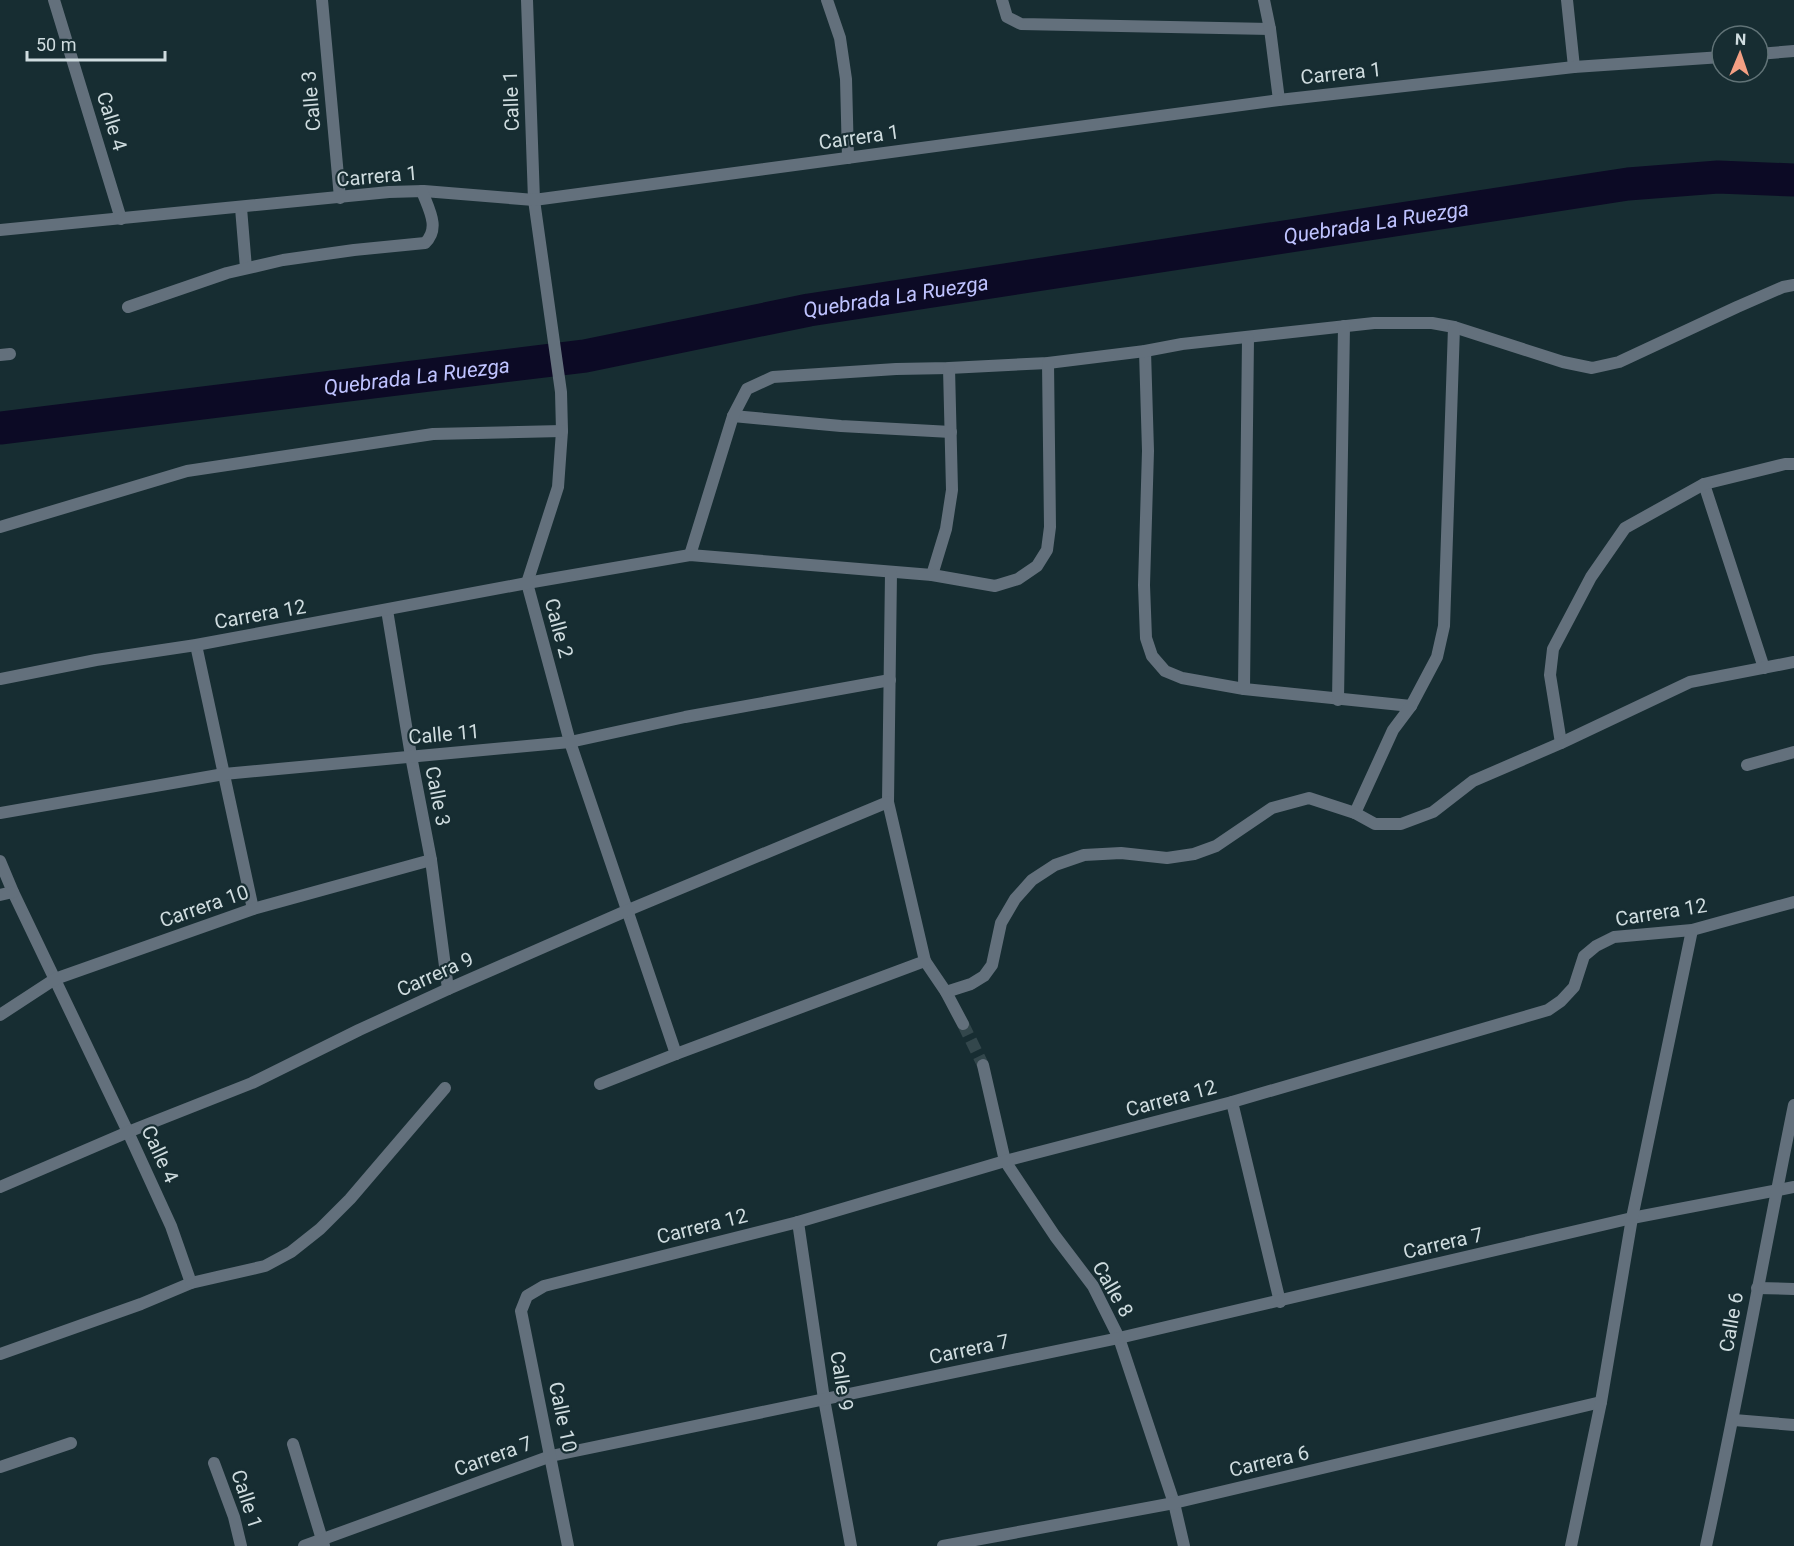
<svg xmlns="http://www.w3.org/2000/svg" width="1794" height="1546" font-family="Roboto,sans-serif">
	<style>
		.lines { fill: none; stroke-linecap: round; stroke-linejoin: round }
		.river { stroke: #0c0a25; stroke-width: 33 }
		.street-tunnel { stroke: #33474c; stroke-width: 12; stroke-dasharray: 12 6; stroke-linecap: butt }
		.street { stroke: #63707c; stroke-width: 12 }
		.labels { text-anchor: middle; dominant-baseline: central; stroke-width: 4.5; stroke-linejoin: round; paint-order: stroke }
		.street-label { font-size: 20px; fill: #cfdcdf; stroke: #172d32 }
		.water-label { font-size: 21px; font-style: italic; fill: #bfc3ff; stroke: #172d32 }
	</style>
	<rect width="100%" height="100%" fill="#172d32"/>
	<g class="lines">
		<!-- river -->
		<path class="river" id="s1" d="M0,428l585,-72 224,-46 819,-126 90,-7 76,3"/>
		<!-- street-tunnel -->
		<path class="street-tunnel" d="M963,1024l20,41"/>
		<!-- street -->
		<g class="street">
			<path d="M54,0l67,219"/>
			<path d="M322,0l18,198"/>
			<path d="M527,0l7,200 27,192 1,39 -4,56 -31,96 43,159 106,312"/>
			<path d="M827,0l13,38 6,41 2,79"/>
			<path d="M1002,0l5,17 14,7 249,5"/>
			<path d="M1264,0l6,29 9,71"/>
			<path d="M1567,0l7,67"/>
			<path d="M1758,54l36,-3"/>
			<path d="M241,208l5,60"/>
			<path d="M0,230l389,-38 35,-1 110,9 745,-100 295,-33 148,-10"/>
			<path d="M128,307l99,-34 56,-13 71,-10 71,-7c16,-15 3,-35 -3,-52"/>
			<path d="M1145,351l3,100 -4,134 2,53 6,18 13,15 17,7 62,11 167,17"/>
			<path d="M0,355l10,-1"/>
			<path d="M733,416l108,10 110,6"/>
			<path d="M1704,484l60,184"/>
			<path d="M0,527l187,-56 246,-37 129,-3"/>
			<path d="M690,555l43,-139 14,-27 26,-12 123,-8 53,-1 99,-5 97,-12 37,-7 192,-21h58l22,4 109,35 29,6 27,-6 118,-55 46,-20 11,-2"/>
			<path d="M932,575l14,-46 6,-39 -3,-122"/>
			<path d="M387,610l24,146 20,104 17,129"/>
			<path d="M196,645l57,264"/>
			<path d="M0,679l96,-19 100,-15 331,-62 163,-28 242,20 63,11 23,-7 19,-13 10,-16 3,-23 -2,-164"/>
			<path d="M1244,689l4,-351"/>
			<path d="M1338,700l6,-374"/>
			<path d="M1561,743l-11,-68 3,-26 38,-72 34,-49 79,-44 81,-20h9"/>
			<path d="M1747,765l47,-13"/>
			<path d="M0,813l224,-39 346,-32 115,-25 205,-37"/>
			<path d="M1355,813l38,-83 18,-24 26,-49 7,-31 10,-299"/>
			<path d="M0,861l13,31 115,240 43,94 20,57 -50,21 -141,50"/>
			<path d="M0,895l13,-3"/>
			<path d="M925,961l21,31 17,32"/>
			<path d="M946,992l25,-8 13,-8 8,-11 9,-42 14,-24 17,-19 23,-15 29,-10 37,-2 46,5 27,-4 22,-8 56,-38 37,-10 46,15 20,11h26l32,-12 40,-31 88,-38 129,-61 104,-20"/>
			<path d="M0,1015l55,-36 198,-70 178,-49"/>
			<path d="M983,1065l22,96 50,75 38,50 26,52 55,165 10,43"/>
			<path d="M600,1084l76,-30 249,-93 -37,-159 3,-229"/>
			<path d="M1232,1102l48,200"/>
			<path d="M0,1187l128,-55 124,-49 107,-53 89,-41 178,-78 262,-109"/>
			<path d="M798,1222l26,177 27,147"/>
			<path d="M191,1283l74,-17 26,-14 29,-23 30,-30 95,-111"/>
			<path d="M1757,1288l37,1"/>
			<path d="M1734,1420l60,5"/>
			<path d="M293,1444l31,102"/>
			<path d="M214,1463l20,54 7,29"/>
			<path d="M0,1467l71,-24"/>
			<path d="M304,1546l247,-90 568,-118 513,-120 162,-31"/>
			<path d="M568,1546l-47,-235 6,-15 17,-10 254,-64 207,-61 227,-59 316,-92 13,-9 13,-14 10,-31 12,-10 18,-9 78,-7 102,-28"/>
			<path d="M943,1546l231,-43 427,-101"/>
			<path d="M1571,1546l30,-144 31,-184 60,-288"/>
			<path d="M1706,1546c32,-147 58,-294 88,-441"/>
		</g>
	</g>
	<g class="labels">
		<!-- street labels -->
		<g class="street-label">
			<text transform="translate(1341 73) rotate(-6)">Carrera 1</text>
			<text transform="translate(311 101) rotate(-95)">Calle 3</text>
			<text transform="translate(511 101) rotate(-92)">Calle 1</text>
			<text transform="translate(112 121) rotate(73)">Calle 4</text>
			<text transform="translate(859 137) rotate(-8)">Carrera 1</text>
			<text transform="translate(377 176) rotate(-5)">Carrera 1</text>
			<text transform="translate(260 614) rotate(-10)">Carrera 12</text>
			<text transform="translate(559 628) rotate(75)">Calle 2</text>
			<text transform="translate(444 734) rotate(-5)">Calle 11</text>
			<text transform="translate(438 796) rotate(79)">Calle 3</text>
			<text transform="translate(204 906) rotate(-19)">Carrera 10</text>
			<text transform="translate(1661 912) rotate(-9)">Carrera 12</text>
			<text transform="translate(435 974) rotate(-24)">Carrera 9</text>
			<text transform="translate(1171 1098) rotate(-15)">Carrera 12</text>
			<text transform="translate(160 1154) rotate(65)">Calle 4</text>
			<text transform="translate(702 1226) rotate(-14)">Carrera 12</text>
			<text transform="translate(1443 1243) rotate(-13)">Carrera 7</text>
			<text transform="translate(1113 1289) rotate(60)">Calle 8</text>
			<text transform="translate(1731 1322) rotate(-80)">Calle 6</text>
			<text transform="translate(969 1349) rotate(-12)">Carrera 7</text>
			<text transform="translate(842 1381) rotate(81)">Calle 9</text>
			<text transform="translate(563 1417) rotate(78)">Calle 10</text>
			<text transform="translate(493 1456) rotate(-20)">Carrera 7</text>
			<text transform="translate(1269 1461) rotate(-13)">Carrera 6</text>
			<text transform="translate(247 1499) rotate(72)">Calle 1</text>
		</g>
		<!-- water labels -->
		<g class="water-label">
			<text stroke="none"><textPath href="#s1" startOffset="1392">Quebrada La Ruezga</textPath></text>
			<text stroke="none"><textPath href="#s1" startOffset="906">Quebrada La Ruezga</textPath></text>
			<text stroke="none"><textPath href="#s1" startOffset="420">Quebrada La Ruezga</textPath></text>
		</g>
	</g>
	<!-- north arrow -->
	<g transform="translate(1740 54) rotate(2)"><circle r="28" fill="#172d32" stroke="#617377" stroke-width="1.5"/>
	<path d="M0-4.5L10 22L0 15L-10 22Z" fill="#f39f83"/>
	<text y="-9" font-size="16" font-weight="bold" text-anchor="middle" fill="#cfdcdf">N</text>
	</g>
	<!-- scale -->
	<path d="M27 51v9h138v-9" fill="none" stroke="#cfdcdf" stroke-width="3"/>
	<text x="36" y="51" font-size="18" fill="#cfdcdf" stroke="#172d32" stroke-width="4.5" paint-order="stroke">50 m</text>
</svg>
